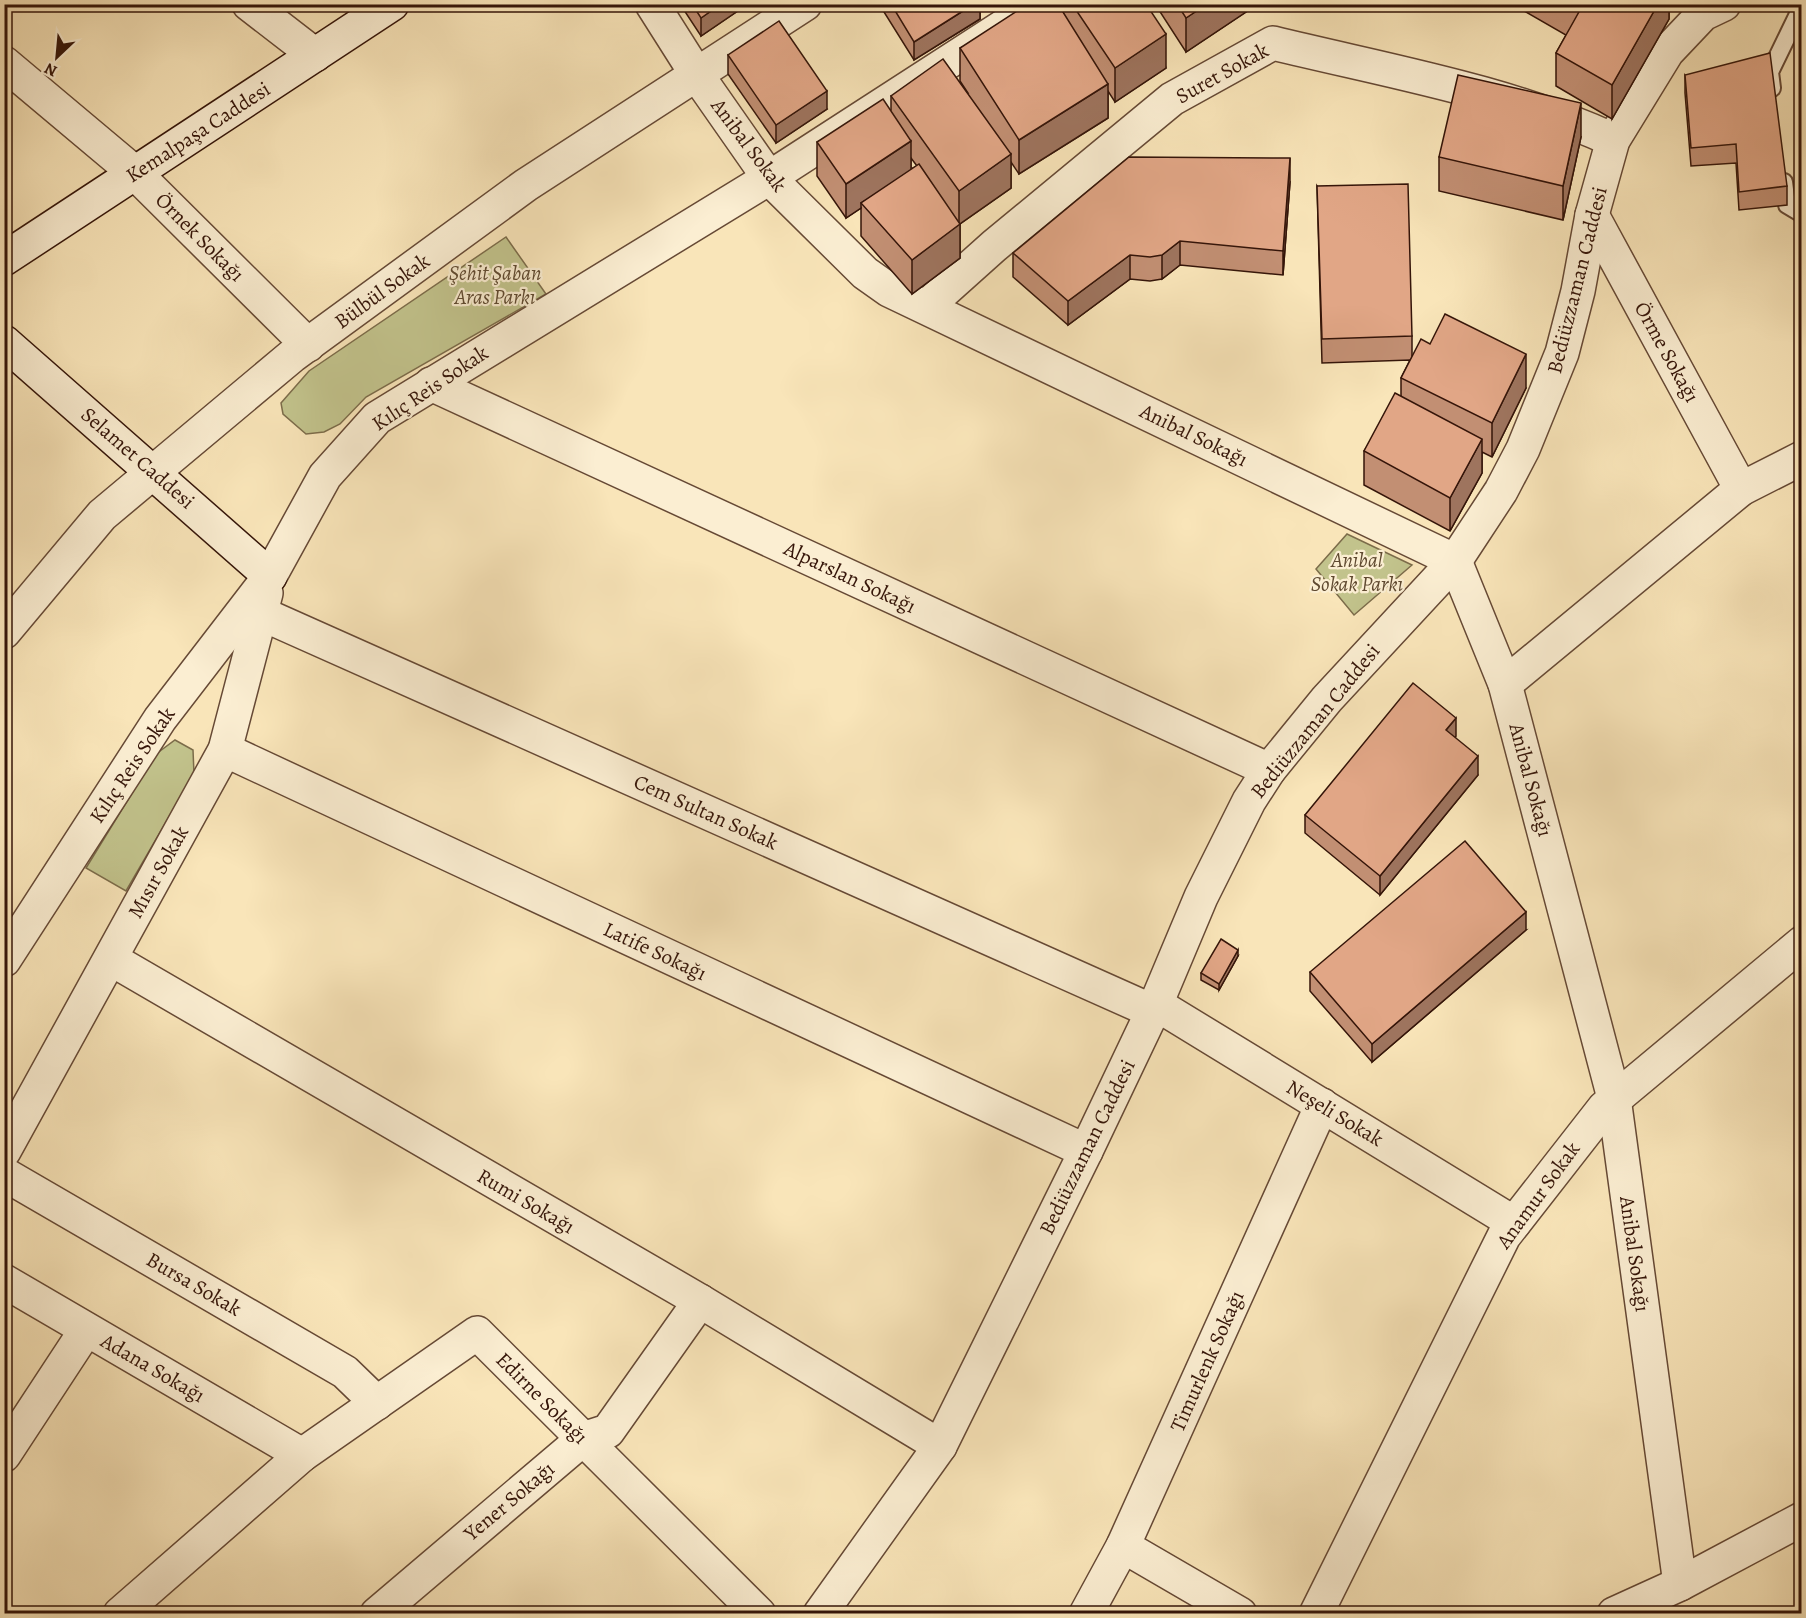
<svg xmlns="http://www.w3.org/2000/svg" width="1806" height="1618" font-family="Alegreya,serif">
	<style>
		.green { fill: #c2c38c; stroke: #7c6c4a; stroke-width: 1.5 }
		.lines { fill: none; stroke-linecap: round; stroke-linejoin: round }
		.lane-casing { stroke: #664935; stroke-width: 20 }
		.street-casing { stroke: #664935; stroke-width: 36 }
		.secondary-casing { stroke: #351509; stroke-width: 36 }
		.lane { stroke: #fbeed2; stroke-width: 16 }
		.street { stroke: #fbeed2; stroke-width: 33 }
		.secondary { stroke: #fbeed2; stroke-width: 33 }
		.wall { fill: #c28f73; stroke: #351509; stroke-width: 1.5; fill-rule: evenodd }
		.shaded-wall { fill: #9e745e; stroke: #351509; stroke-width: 1.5 }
		.building { fill: #e1a686; stroke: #351509; stroke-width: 1.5 }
		.labels { text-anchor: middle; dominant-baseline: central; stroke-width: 4.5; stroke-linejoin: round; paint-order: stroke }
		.street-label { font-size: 21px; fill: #351509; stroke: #fbeed2 }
		.park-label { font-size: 21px; font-style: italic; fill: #5f4930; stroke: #fbeed2 }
	</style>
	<rect width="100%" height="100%" fill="#f9e5b9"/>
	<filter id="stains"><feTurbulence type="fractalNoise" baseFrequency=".00333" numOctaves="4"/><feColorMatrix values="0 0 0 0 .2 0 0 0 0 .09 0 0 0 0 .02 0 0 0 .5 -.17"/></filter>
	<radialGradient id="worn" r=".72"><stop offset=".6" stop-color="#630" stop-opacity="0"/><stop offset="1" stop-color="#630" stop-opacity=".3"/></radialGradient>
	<!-- green -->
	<g class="green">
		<path d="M506,237l40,57 -180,103 -26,27 -16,8 -18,2 -23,-20 -2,-11 28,-32z"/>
		<path d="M1347,534l65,31 -58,50 -38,-46z"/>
		<path d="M175,740l18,10 1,24 -68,117 -40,-23 70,-114z"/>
	</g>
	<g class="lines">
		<defs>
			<g id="lane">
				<path d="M1772,88l-2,-16 32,-66"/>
				<path d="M1784,182l3,23 15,9"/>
			</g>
			<g id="street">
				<path d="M249,4l66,51"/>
				<path d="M652,4l45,71 72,103 96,95 24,17 566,271 50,123 109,414 66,486"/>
				<path d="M4,63l131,110 173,172"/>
				<path d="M1592,215l149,274"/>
				<path d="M927,306l67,-60 178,-147 101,-56c114,28 233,48 340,97"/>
				<path d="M431,384l838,386"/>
				<path d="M260,613l892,398"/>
				<path d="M4,632l98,-117 190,-159 234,-171 279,-181"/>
				<path d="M1505,684l236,-195 61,-31"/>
				<path d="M225,750l861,401"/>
				<path d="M111,959l589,342 240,145"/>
				<path d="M4,960l156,-241 110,-143 55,-100 52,-58 392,-240 269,-174"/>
				<path d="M1156,1004l358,219"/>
				<path d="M4,1151l221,-401 41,-157"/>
				<path d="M4,1174l341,198 32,31"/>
				<path d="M4,1281l298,174"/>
				<path d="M4,1455l82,-125"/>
				<path d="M1123,1546l117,68"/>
				<path d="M120,1614l182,-159 175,-122 282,281"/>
				<path d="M377,1614l206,-175 25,-8 92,-130"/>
				<path d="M820,1614l120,-168 146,-295 70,-147 45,-107 48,-96 20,-31 58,-71 128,-138 46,-70 22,-42 39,-96 16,-62 14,-76 21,-75 54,-88 36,-38 21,-10"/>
				<path d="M1086,1614l37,-68 199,-441"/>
				<path d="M1316,1614l188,-378 100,-128 198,-165"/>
				<path d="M1614,1614l66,-30 122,-65"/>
			</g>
			<g id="secondary">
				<path d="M4,259l388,-255"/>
				<path d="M4,342l266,234"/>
			</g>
		</defs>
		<!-- lane casing -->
		<use href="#lane" class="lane-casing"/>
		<!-- street casing -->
		<use href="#street" class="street-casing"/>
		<!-- secondary casing -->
		<use href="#secondary" class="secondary-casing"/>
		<!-- lane -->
		<use href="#lane" class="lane"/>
		<!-- street -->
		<use href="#street" class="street"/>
		<!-- secondary -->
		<use href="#secondary" class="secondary"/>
	</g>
	<!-- wall -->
	<g class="wall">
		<path d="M680,4h68l-47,32z"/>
		<path d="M879,4h101v15l-66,41z"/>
		<path d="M1059,4h87l20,64 -51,34 -7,-11v27l-89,56 -8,-12v26l-51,36v34l-48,36 -51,-58v-28l-15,10 -29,-42v-34l74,-32v-14l77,-3 -8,-12v-33l99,-42zM911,158l6,8 -6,3z"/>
		<path d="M1155,4h103l-72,48z"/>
		<path d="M1512,4h157v15l-57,100 -56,-33v-33l10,-18z"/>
		<path d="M728,55l99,54 -51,34 -48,-69z"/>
		<path d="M1685,75l102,111v19l-48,5 -3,-47 -45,3 -6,-73z"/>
		<path d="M1581,137l-18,83 -124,-29v-34z"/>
		<path d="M1290,182l-7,93 -103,-10 -18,14 -12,2 -20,-2 -62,46 -55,-48v-24z"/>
		<path d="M1317,186l95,150v20l114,32 -34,69 -10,-5v21l-32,58 -86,-46v-34l37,-55v-18l9,-18 -88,3z"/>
		<path d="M1456,736l-1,1 23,38 -98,120 -75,-62v-18z"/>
		<path d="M1526,930l-154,132 -62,-71v-19z"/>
		<path d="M1238,956l-19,34 -18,-10v-7z"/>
	</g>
	<!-- shaded-wall -->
	<g class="shaded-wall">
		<path d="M721,4h27l-47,32v-18z"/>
		<path d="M974,4h6v15l-66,41v-18z"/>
		<path d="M1207,4h51l-72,48v-34z"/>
		<path d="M1658,4h11v15l-57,100v-34z"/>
		<path d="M1166,34v34l-51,34v-34z"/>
		<path d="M1108,84v34l-89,56v-34z"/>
		<path d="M827,91v18l-51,34v-18z"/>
		<path d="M1581,103v34l-18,83v-34z"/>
		<path d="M911,141v34l-50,28v5l-15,10v-34z"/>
		<path d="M1011,154v34l-51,36v34l-48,36v-34l47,-36v-33z"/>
		<path d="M1290,158v24l-7,93v-24z"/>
		<path d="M1180,241v24l-18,14v-24z"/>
		<path d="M1130,255v24l-62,46v-24z"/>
		<path d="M1526,354v34l-34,69v-34z"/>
		<path d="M1482,439v34l-32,58v-33z"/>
		<path d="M1456,718v18l-10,12v-18z"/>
		<path d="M1478,756v19l-98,120v-19z"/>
		<path d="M1526,912v18l-154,132v-18z"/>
		<path d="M1238,950v6l-19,34v-6z"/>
	</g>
	<!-- building -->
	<g class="building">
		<path d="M692,4h29l-20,14z"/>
		<path d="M891,4h83l-60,38z"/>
		<path d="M1028,4h30l50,80 -89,56 -59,-92z"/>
		<path d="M1072,4h74l20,30 -51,34z"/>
		<path d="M1177,4h30l-21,14z"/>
		<path d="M1571,4h87l-46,81 -56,-32 24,-43z"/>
		<path d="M779,21l48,70 -51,34 -48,-70z"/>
		<path d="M1770,53l17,133 -48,6 -3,-48 -45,4 -6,-73z"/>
		<path d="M943,59l68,95 -52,37 -68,-95z"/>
		<path d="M1458,75l123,28 -18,83 -124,-29z"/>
		<path d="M883,99l28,42 -65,43 -29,-42z"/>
		<path d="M1129,157l161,1 -7,93 -103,-10 -18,14 -12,2 -20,-2 -62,46 -55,-48z"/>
		<path d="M919,164l41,60 -48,36 -51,-57z"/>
		<path d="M1408,184l4,152 -90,3 -5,-153z"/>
		<path d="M1445,314l81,40 -34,69 -91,-45 20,-39 9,5z"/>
		<path d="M1395,393l87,46 -32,59 -86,-47z"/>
		<path d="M1413,683l43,35 -10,12 32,26 -98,120 -75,-61z"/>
		<path d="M1465,841l61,71 -154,132 -62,-72z"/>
		<path d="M1221,939l17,11 -19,34 -18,-11z"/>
	</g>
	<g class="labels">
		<!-- street labels -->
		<g class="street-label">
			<text transform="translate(1222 73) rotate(-29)">Suret Sokak</text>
			<text transform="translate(198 132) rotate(-33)">Kemalpaşa Caddesi</text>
			<text transform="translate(749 145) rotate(53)">Anibal Sokak</text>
			<text transform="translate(200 237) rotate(45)">Örnek Sokağı</text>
			<text transform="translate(1577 280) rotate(-76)">Bediüzzaman Caddesi</text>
			<text transform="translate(382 291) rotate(-36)">Bülbül Sokak</text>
			<text transform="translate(1667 352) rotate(61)">Örme Sokağı</text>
			<text transform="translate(430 388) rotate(-34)">Kılıç Reis Sokak</text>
			<text transform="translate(1194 435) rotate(26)">Anibal Sokağı</text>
			<text transform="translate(138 458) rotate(41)">Selamet Caddesi</text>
			<text transform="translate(850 577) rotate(25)">Alparslan Sokağı</text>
			<text transform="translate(1315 721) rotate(-51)">Bediüzzaman Caddesi</text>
			<text transform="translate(132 765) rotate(-56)">Kılıç Reis Sokak</text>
			<text transform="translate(1531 780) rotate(75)">Anibal Sokağı</text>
			<text transform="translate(706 812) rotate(24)">Cem Sultan Sokak</text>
			<text transform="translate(158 872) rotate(-61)">Mısır Sokak</text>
			<text transform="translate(655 951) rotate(25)">Latife Sokağı</text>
			<text transform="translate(1335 1113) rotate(31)">Neşeli Sokak</text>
			<text transform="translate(1087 1147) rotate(-64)">Bediüzzaman Caddesi</text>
			<text transform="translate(1538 1195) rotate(-54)">Anamur Sokak</text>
			<text transform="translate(526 1201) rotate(30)">Rumi Sokağı</text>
			<text transform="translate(1635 1254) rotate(82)">Anibal Sokağı</text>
			<text transform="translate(194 1284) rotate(30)">Bursa Sokak</text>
			<text transform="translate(1207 1361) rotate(-66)">Timurlenk Sokağı</text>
			<text transform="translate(153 1368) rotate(30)">Adana Sokağı</text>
			<text transform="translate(542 1398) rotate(45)">Edirne Sokağı</text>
			<text transform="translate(509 1501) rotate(-40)">Yener Sokağı</text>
		</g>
		<!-- park labels -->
		<g class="park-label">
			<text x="495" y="273">Şehit Şaban<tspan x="495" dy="24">Aras Parkı</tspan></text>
			<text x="1357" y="560">Anibal<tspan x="1357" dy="24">Sokak Parkı</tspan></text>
		</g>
	</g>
	<!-- margin -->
	<rect width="1806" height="1618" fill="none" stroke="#f9e5b9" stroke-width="24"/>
	<rect x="6" y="6" width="1794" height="1606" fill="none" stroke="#351509" stroke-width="3"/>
	<rect x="12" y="12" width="1782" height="1594" fill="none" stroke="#351509" stroke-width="1.5"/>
	<!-- north arrow -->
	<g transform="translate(57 57) rotate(206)" stroke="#fbeed2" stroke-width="4.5" paint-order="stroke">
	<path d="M0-4.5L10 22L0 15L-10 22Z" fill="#351509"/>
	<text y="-9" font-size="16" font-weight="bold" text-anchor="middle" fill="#351509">N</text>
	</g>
	<rect width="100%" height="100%" filter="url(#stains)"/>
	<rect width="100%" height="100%" fill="url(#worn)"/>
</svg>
